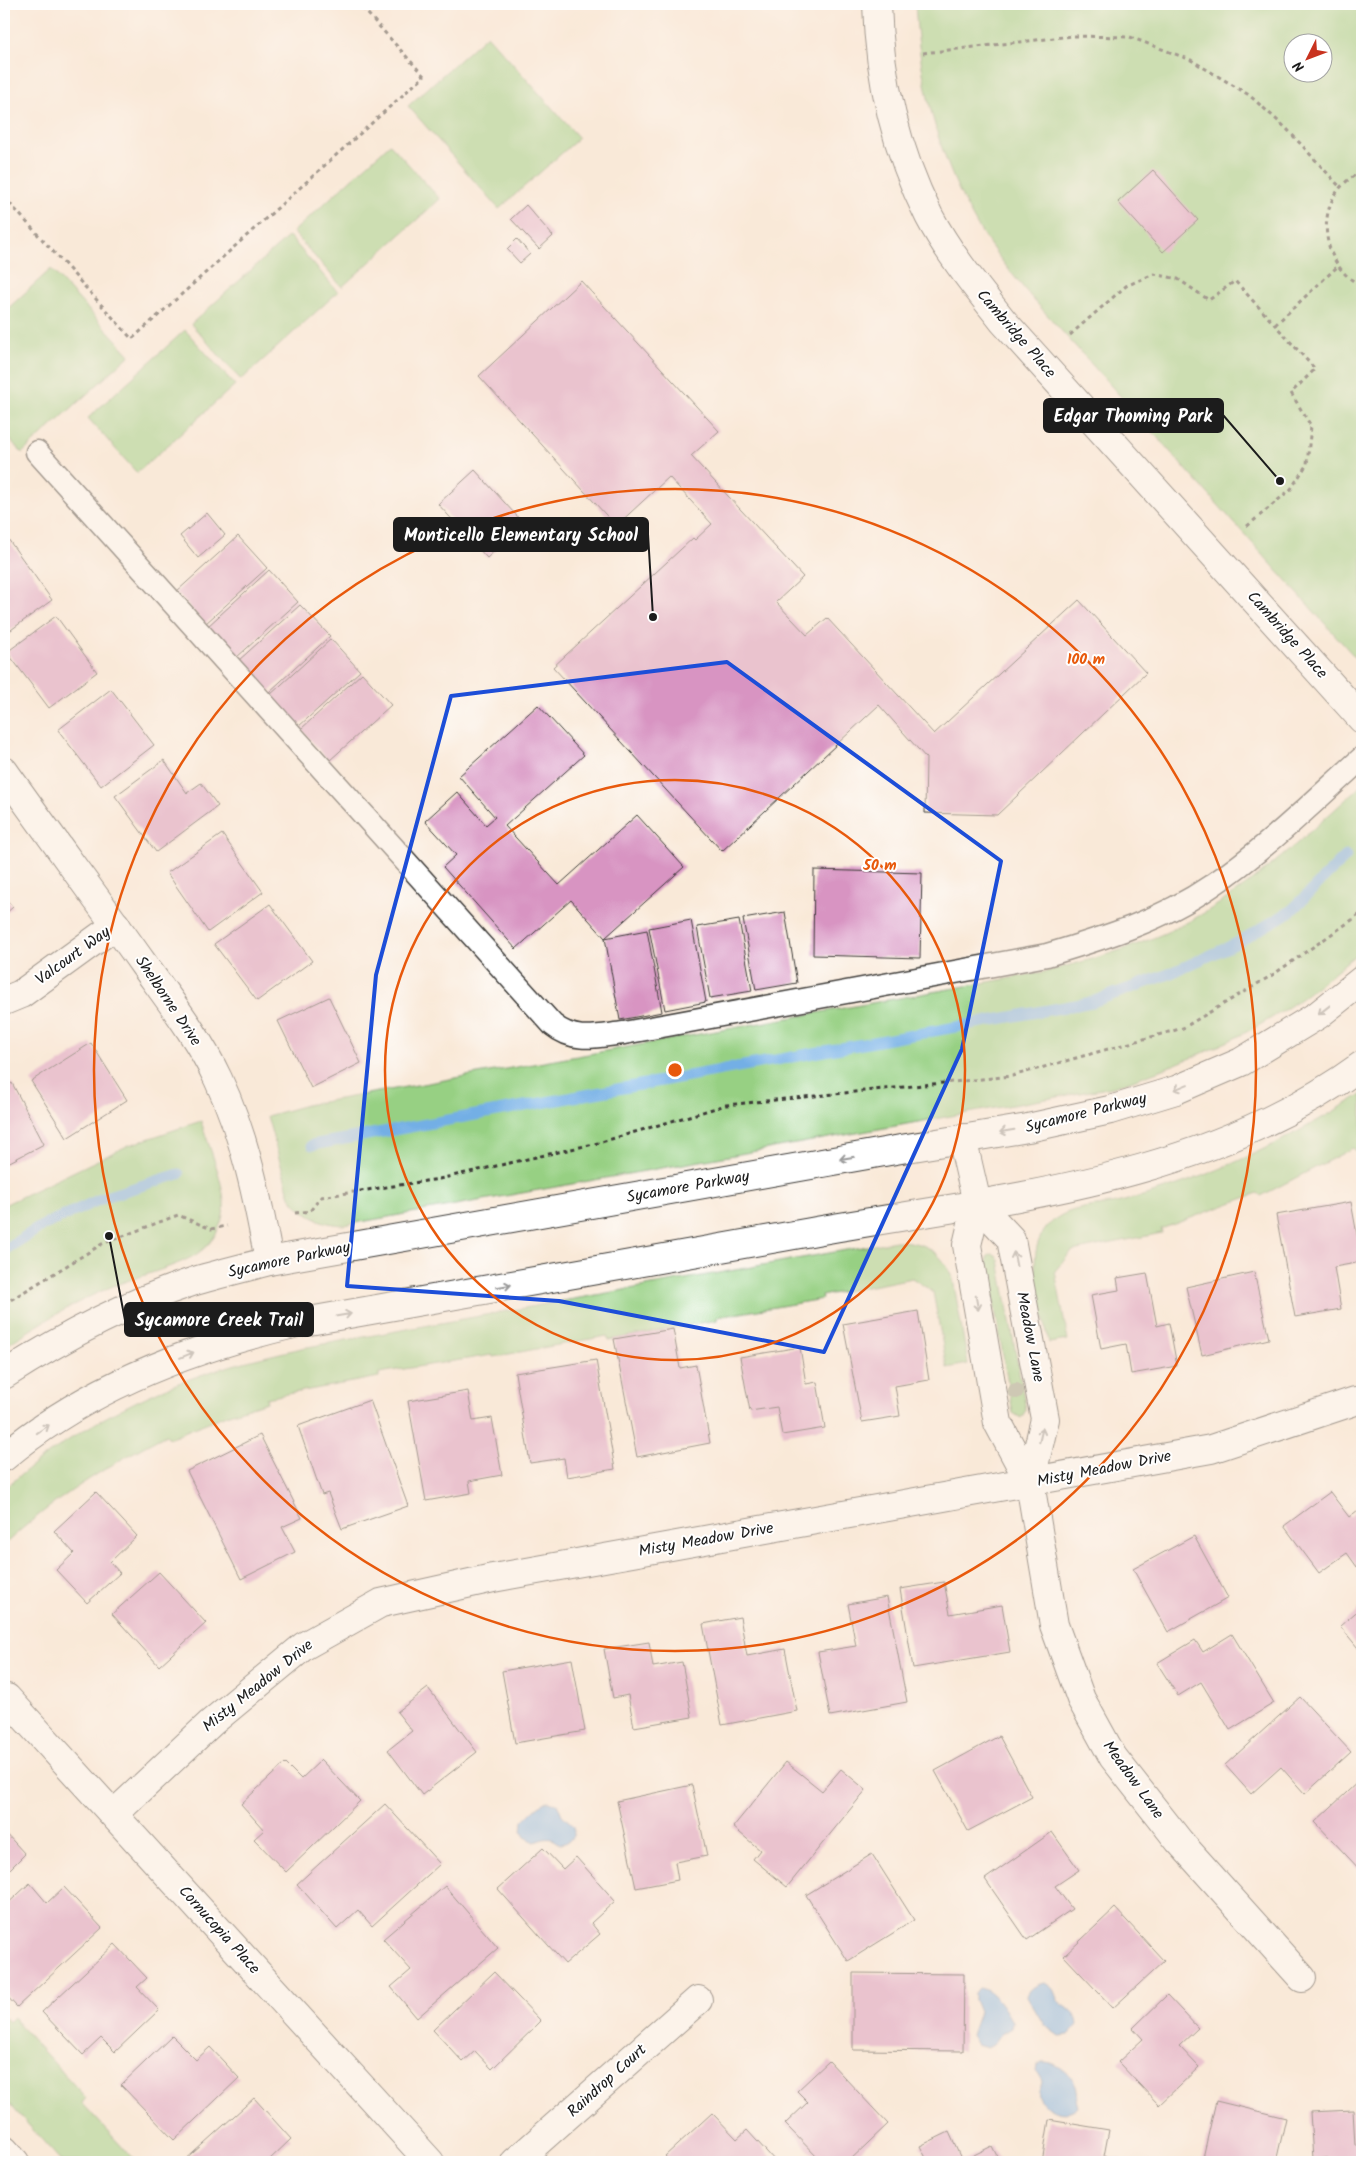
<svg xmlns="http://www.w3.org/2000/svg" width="1366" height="2166" font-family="Kalam,sans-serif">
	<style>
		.green { fill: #97d083; stroke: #5a7650; fill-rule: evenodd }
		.water { fill: #73afe5; stroke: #486680 }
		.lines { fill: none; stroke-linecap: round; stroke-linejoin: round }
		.stream { stroke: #73afe5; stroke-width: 11 }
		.building { fill: #d894c2 }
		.lane-casing { stroke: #3d3b38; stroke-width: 25 }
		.street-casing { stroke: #3d3b38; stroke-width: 30 }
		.secondary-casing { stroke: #3d3b38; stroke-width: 30 }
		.path { stroke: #3d3b38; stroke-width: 3; stroke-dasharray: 4 4; stroke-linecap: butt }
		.lane { stroke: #fff; stroke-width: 22 }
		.street { stroke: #fff; stroke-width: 28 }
		.secondary { stroke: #fff; stroke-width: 28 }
		.tree { fill: #9aa087 }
		.oneway { stroke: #999 }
		.marked { fill: none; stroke: #1d4ed8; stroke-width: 4; stroke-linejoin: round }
		.ring { fill: none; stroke: #e8590c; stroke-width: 2.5 }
		.labels { text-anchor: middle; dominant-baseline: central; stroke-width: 4; stroke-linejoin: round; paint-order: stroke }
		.street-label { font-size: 16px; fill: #1c1c1c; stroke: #fff }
		.centre { fill: #e8590c; stroke: #fff; stroke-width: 2.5 }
		.ring-label { font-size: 15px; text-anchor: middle; font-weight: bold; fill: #e8590c; stroke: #fff; stroke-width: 4; stroke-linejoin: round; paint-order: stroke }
		.leader { fill: none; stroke: #1c1c1c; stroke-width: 2 }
		.callout-dot { fill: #1c1c1c; stroke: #fff; stroke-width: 2 }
		.callout { fill: #1c1c1c; stroke: #1c1c1c; stroke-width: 2 }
		.callout-label { font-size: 18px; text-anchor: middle; font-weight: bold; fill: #fff }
	</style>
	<rect width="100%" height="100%" fill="#fff"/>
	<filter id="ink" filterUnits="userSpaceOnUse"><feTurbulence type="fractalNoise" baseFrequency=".02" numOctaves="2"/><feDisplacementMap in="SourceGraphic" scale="10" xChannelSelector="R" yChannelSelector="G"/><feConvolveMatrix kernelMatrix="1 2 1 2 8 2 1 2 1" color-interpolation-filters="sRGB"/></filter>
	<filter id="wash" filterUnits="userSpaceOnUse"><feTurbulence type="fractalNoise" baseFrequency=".0096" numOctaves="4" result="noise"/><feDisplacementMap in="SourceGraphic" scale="20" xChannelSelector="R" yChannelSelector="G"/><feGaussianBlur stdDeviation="1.12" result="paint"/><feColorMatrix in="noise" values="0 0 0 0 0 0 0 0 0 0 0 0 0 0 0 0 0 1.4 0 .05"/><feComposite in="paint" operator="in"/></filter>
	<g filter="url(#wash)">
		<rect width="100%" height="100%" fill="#f9e9d8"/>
		<!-- green -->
		<g class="green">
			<path d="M915,4h447v661l-330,-367c-20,-24 -39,-47 -55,-73 -40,-69 -57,-143 -62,-221zM1294,42h30v30h-30z"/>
			<path d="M487,35l92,103 -80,71 -91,-103z"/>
			<path d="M390,144l50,55 -98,88 -49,-55z"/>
			<path d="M289,236l49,56 -97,88 -50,-56z"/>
			<path d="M51,269l79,86 -108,98 -18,-20v-121z"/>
			<path d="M185,330l50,55 -98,88 -49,-55z"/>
			<path d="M1362,785v165c-20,15 -39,32 -59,47 -57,42 -124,67 -190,90l-769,138c-23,-1 -40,-9 -54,-28l-23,-81 39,-11 743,-134c39,-11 78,-21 116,-38 76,-33 136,-94 197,-148z"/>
			<path d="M1362,1094v52l-6,5 -3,-3 -92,48 -3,-3 -97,36 1,4 -90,18 -17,20 13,69 -19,3c-5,-29 -23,-80 -8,-107 19,-34 52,-26 83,-35 86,-22 163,-60 238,-107z"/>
			<path d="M201,1121c7,23 25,66 23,88 -2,17 -10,32 -23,42 -17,14 -65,26 -88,35 -38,16 -74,38 -109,61v-142l125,-60z"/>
			<path d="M896,1241c29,0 47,12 57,38l15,85 -21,4 -14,-76 -21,-14 -91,18 1,3 -105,18v3l-108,20 -2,-4 -114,21 -1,-2 -113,18v4l-113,21 1,4 -41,13 -57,23 -3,-3c-58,30 -114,65 -162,110v-56c56,-49 124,-89 194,-113 34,-12 69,-20 104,-28z"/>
			<path d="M991,1254l5,1 3,5 27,150 -5,8 -8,-5 -26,-150v-6z"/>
			<path d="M4,2016l5,6 4,-4 73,80 -4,5 54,59h-74l-58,-64z"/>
		</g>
		<!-- water -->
		<g class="water">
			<path d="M547,1801l10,2 5,12 12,11c1,11 -4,17 -14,18 -9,-8 -15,-6 -25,-2l-10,-5 -3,-5 1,-11c7,-7 15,-16 24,-20z"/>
			<path d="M1044,1983c14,5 9,14 17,21 9,7 16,8 17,21l-9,10 -10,1 -15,-11 -17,-29c3,-8 9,-11 17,-13z"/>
			<path d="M979,1988c15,2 26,21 33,34l-1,6 -10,6 -8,11 -6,3 -10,-3 -6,-10 8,-23 -5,-12v-7z"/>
			<path d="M1042,2062c15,-2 42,22 34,37l2,8c-11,12 -34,4 -39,-11 -2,-6 3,-9 3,-15l-6,-10 1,-6z"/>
		</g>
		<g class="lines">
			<!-- stream -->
			<g class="stream">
				<path d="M312,1145l780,-143 77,-28 66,-30 56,-33 55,-55"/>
				<path d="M4,1250l38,-24 63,-29 74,-23"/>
			</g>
		</g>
		<g id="blocks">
			<!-- building -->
			<g class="building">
				<path d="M1153,170l45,50 -35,32 -45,-50z"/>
				<path d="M526,205l27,31 -14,13 -28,-30z"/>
				<path d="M517,239l13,15 -10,9 -13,-14z"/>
				<path d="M581,281l138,150 -28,25 112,121 -27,25 31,33 20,-17 107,116 145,-134 67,73 -149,142 -72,-2 1,-55 -47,-53 -157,146 -169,-184 140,-129 2,2 17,-16 -43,-47 -53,49 -137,-150z"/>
				<path d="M475,470l49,54 -37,34 -49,-54z"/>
				<path d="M207,513l18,22 -27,23 -18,-22z"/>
				<path d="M238,536l29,32 -62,56 -29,-32z"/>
				<path d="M8,539l44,61 -48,35v-93z"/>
				<path d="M269,570l29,32 -62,56 -29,-31z"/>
				<path d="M300,605l30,31 -62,57 -30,-32z"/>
				<path d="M56,616l41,56 -48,36 -42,-56z"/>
				<path d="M331,639l29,32 -62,56 -29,-31z"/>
				<path d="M362,673l29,32 -62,56 -28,-32z"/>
				<path d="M111,689l43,56 -53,41 -43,-56z"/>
				<path d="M538,705l46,50 -79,71 54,59 78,-70 47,52 -79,71 42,-8 15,82 -42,8 -15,-82 -34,-38 -55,49 -73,-82 13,-12 -31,-34 32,-29 29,33 9,-8 -36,-41z"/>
				<path d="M164,760l23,33 14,-10 17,23 -62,46 -41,-56z"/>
				<path d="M222,834l41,58 -55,40 -41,-59z"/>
				<path d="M814,870l108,3 -2,85 -107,-3z"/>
				<path d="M4,897l9,10 -9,8z"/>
				<path d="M270,904l42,57 -55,40 -43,-57z"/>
				<path d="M785,912l12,71 -41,7 -13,-71z"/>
				<path d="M691,920l15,82 -41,8 -16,-82z"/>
				<path d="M739,920l13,71 -42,7 -13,-71z"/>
				<path d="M329,997l32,66 -50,25 -33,-67z"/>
				<path d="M91,1043l36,57 -60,38 -36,-57z"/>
				<path d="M12,1083l32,61 -40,21v-78z"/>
				<path d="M1351,1202l11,60 -28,5 7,42 -46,8 -19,-102z"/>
				<path d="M1254,1272l15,67 -67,16 -16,-68z"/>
				<path d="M1147,1273l10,53 12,-3 8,43 -46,8 -5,-30 -25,5 -10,-54 28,-5 -2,-12z"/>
				<path d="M918,1311l11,69 -34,6 5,30 -38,6 -19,-98z"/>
				<path d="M673,1329l7,39 16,-3 14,78 -73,14 -23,-118z"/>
				<path d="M800,1347l6,37 11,-2 8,46 -43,7 -5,-28 -27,4 -10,-54z"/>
				<path d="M596,1360l19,109 -48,8 -3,-19 -34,5 -15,-90z"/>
				<path d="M468,1391l5,30 19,-3 10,57 -33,6 2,12 -45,8 -18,-100z"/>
				<path d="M370,1400l38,106 -66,23 -14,-36 -6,2 -24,-69z"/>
				<path d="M260,1435l42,83 -20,9 13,25 -54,27 -54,-108z"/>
				<path d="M96,1492l41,44 -27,26 10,11 -33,30 -31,-33 18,-17 -20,-22z"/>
				<path d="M1330,1492l19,25 13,-10v56l-5,4 -10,-14 -28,20 -35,-47z"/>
				<path d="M1194,1536l34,62 -60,34 -35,-63z"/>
				<path d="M159,1572l47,51 -47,43 -47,-52z"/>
				<path d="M944,1582l6,32 52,-9 8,47 -97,16 -13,-79z"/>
				<path d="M887,1597l20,105 -77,14 -12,-64 38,-6 -8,-42z"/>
				<path d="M1362,1607v46l-22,-27z"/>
				<path d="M740,1617l7,39 38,-7 12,62 -75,14 -19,-101z"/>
				<path d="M1232,1634l42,69 -44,27 -29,-48 -23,14 -21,-33 38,-23 8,12z"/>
				<path d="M649,1642l4,25 29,-5 10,55 -58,10 -6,-32 -15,3 -9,-49z"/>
				<path d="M572,1659l13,72 -70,12 -13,-72z"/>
				<path d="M428,1688l49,64 -55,43 -34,-45 24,-19 -15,-19z"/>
				<path d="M1300,1697l51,55 -46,42 -24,-27 -30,27 -26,-29z"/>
				<path d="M999,1736l33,61 -64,34 -33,-60z"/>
				<path d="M321,1760l39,41 -74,71 -32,-33 10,-9 -23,-26 44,-41 16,16z"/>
				<path d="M786,1762l36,29 19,-22 25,21 -79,97 -34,-28 7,-9 -27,-23z"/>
				<path d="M1362,1778v94l-47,-50z"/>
				<path d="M692,1785l15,71 -32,6 3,18 -42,8 -19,-87z"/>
				<path d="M385,1804l55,60 -68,62 -14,-16 -21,19 -40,-45z"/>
				<path d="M4,1831l21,23 -21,21z"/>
				<path d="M1052,1832l27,38 -24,16 17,23 -45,31 -42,-61z"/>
				<path d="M543,1848l20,21 13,-12 39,44 -24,22 9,11 -35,30 -67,-75z"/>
				<path d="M872,1854l42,66 -66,41 -42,-66z"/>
				<path d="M30,1883l17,20 17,-16 38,41 -85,79 -13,-14v-86z"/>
				<path d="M445,1886l53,62 -81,70 -26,-31 20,-17 -28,-31z"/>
				<path d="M1115,1908l49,53 -51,47 -49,-52z"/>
				<path d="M115,1944l32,34 -10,9 22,23 -44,42 -14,-14 -18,17 -41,-43z"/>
				<path d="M494,1972l47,49 -49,48 -17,-18 -12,11 -30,-32z"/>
				<path d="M853,1973l111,1 -1,77 -110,-1z"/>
				<path d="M1167,1995l31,33 -19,18 20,21 -40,38 -41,-43 25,-23 -10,-11z"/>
				<path d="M172,2036l24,24 14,-13 29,31 -65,62 -53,-55z"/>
				<path d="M829,2061l59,63 -40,38h-26l-37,-38 23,-22 -11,-11z"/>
				<path d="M254,2098l37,41 -24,23h-84z"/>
				<path d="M1216,2101l70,17 -10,44h-74z"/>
				<path d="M1353,2110l2,35 7,-1v18h-33l-1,-4 -15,1 -3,-47z"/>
				<path d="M712,2113l25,26 10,-9 29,32h-105l-6,-6z"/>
				<path d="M1049,2120l60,10 -5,26 17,3v3h-79z"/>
				<path d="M949,2132l13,29 30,-15 8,16h-83l9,-4 -6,-12z"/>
			</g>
		</g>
	</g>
	<g filter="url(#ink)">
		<use href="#blocks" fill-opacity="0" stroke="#3d3b38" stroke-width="1"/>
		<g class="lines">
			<defs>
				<path id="lane" d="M37,452l516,573c22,18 44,11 71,8l423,-78c57,-17 115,-35 164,-69 55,-37 102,-84 151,-128"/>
				<g id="street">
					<path d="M877,4c2,73 19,146 52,212 20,38 48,72 74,105l359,398"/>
					<path d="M4,771c46,65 94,129 140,194 26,36 55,73 74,114 27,57 40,121 51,182"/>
					<path d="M4,1001l17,-7 95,-69"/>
					<path d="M962,1138l15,65 -10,42 31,178 32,60 24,142 27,74 32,58 66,84 123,137"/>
					<path d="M977,1203l34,36 34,180 -15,64"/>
					<path d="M7,1698l423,464"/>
					<path d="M114,1814l97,-91 93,-77 77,-43 112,-25 718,-129 144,-48 7,-1"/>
					<path d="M515,2162l183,-162"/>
				</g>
				<g id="secondary">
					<path d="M4,1375c59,-38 121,-71 188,-93 25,-8 52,-14 77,-21l632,-112 127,-21 82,-18 66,-20 65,-28 77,-47 44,-35"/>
					<path d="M4,1457c83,-70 189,-110 294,-134 171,-30 342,-61 513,-91 190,-34 390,-49 551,-167"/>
					<path d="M4,2150l11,12"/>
				</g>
			</defs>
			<!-- lane casing -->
			<use href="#lane" class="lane-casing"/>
			<!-- street casing -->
			<use href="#street" class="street-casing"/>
			<!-- secondary casing -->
			<use href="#secondary" class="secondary-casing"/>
			<!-- path -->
			<g class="path">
				<path d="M923,53l149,-17 58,1 61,23 58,35 37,33 55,60"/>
				<path d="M1362,172c-49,20 -46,92 0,114"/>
				<path d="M4,197l128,142 292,-263 -65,-72"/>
				<path d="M1275,325l63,-59"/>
				<path d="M1070,335l56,-49 28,-12 24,5 31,21 26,-19 80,88 -24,24 20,33 -4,38 -16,25 -46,39"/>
				<path d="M295,1213l15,-2 11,-14 118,-18 159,-36 128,-38 286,-29 171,-48 91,-54 88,-61"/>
				<path d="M4,1304l98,-60 76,-29 33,14 16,-3"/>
			</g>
			<!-- lane -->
			<use href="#lane" class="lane"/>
			<!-- street -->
			<use href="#street" class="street"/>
			<!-- secondary -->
			<use href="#secondary" class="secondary"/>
		</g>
		<!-- trees -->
		<circle class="tree" cx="1016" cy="1391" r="8"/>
		<!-- one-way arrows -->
		<defs><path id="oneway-shaft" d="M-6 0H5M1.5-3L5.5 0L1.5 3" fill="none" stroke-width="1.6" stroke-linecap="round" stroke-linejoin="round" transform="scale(1.25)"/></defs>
		<g class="oneway">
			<use href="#oneway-shaft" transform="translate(1324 1010) rotate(142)"/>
			<use href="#oneway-shaft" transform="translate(1181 1087) rotate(158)"/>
			<use href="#oneway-shaft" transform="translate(1007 1131) rotate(171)"/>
			<use href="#oneway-shaft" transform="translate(847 1158) rotate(170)"/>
			<use href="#oneway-shaft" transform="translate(1015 1259) rotate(-101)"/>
			<use href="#oneway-shaft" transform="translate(504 1286) rotate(-10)"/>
			<use href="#oneway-shaft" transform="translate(977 1303) rotate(80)"/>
			<use href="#oneway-shaft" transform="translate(344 1315) rotate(-10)"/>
			<use href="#oneway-shaft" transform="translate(187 1355) rotate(-22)"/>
			<use href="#oneway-shaft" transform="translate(43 1429) rotate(-34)"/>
			<use href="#oneway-shaft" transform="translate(1041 1435) rotate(-77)"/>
		</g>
	</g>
	<!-- marked area -->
	<path d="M0 0H1366V2166H0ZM727,662l274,199 -39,188 -138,303 -265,-51 -212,-15 29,-311 75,-279z" fill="#f9e9d8" fill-opacity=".55" fill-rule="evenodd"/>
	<path class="marked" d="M727,662l274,199 -39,188 -138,303 -265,-51 -212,-15 29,-311 75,-279z"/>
	<!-- distance rings -->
	<g class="ring">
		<circle cx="675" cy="1070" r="290"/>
		<circle cx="675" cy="1070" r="581"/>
	</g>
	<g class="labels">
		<!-- street labels -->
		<g class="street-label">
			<text transform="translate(1016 334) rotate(49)">Cambridge Place</text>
			<text transform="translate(1287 635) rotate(48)">Cambridge Place</text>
			<text transform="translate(73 956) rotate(-36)">Valcourt Way</text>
			<text transform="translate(168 1001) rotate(56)">Shelborne Drive</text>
			<text transform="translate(1086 1113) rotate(-14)">Sycamore Parkway</text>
			<text transform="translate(688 1187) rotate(-10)">Sycamore Parkway</text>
			<text transform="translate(289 1260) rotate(-12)">Sycamore Parkway</text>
			<text transform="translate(1030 1337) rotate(79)">Meadow Lane</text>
			<text transform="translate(1104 1469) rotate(-11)">Misty Meadow Drive</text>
			<text transform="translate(706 1540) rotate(-10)">Misty Meadow Drive</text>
			<text transform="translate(258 1686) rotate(-39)">Misty Meadow Drive</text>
			<text transform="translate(1133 1780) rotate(54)">Meadow Lane</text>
			<text transform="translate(219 1930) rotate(48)">Cornucopia Place</text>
			<text transform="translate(607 2081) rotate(-42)">Raindrop Court</text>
		</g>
	</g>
	<circle cx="675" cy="1070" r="8" class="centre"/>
	<g class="ring-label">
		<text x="1086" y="664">100 m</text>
		<text x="880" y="870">50 m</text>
	</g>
	<!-- callouts -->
	<path class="leader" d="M1280 481L1223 415M653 617L648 534M109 1236L125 1320"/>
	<g class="callout-dot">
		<circle cx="1280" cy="481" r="5"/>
		<circle cx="653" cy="617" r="5"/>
		<circle cx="109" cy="1236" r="5"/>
	</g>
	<g class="callout">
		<rect x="1044" y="399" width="179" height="33" rx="5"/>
		<rect x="394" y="518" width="254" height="33" rx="5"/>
		<rect x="125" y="1303" width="188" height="33" rx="5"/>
	</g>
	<g class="callout-label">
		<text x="1133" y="422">Edgar Thoming Park</text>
		<text x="521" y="541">Monticello Elementary School</text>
		<text x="219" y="1326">Sycamore Creek Trail</text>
	</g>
	<!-- margin -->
	<rect width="1366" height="2166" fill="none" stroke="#fff" stroke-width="20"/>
	<!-- north arrow -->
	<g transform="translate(1308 58) rotate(228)"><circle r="24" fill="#ffffff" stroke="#a4a4a4"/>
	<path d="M0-4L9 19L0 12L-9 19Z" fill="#c8321e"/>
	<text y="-8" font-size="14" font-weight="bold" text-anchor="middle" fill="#1c1c1c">N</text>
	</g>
</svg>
